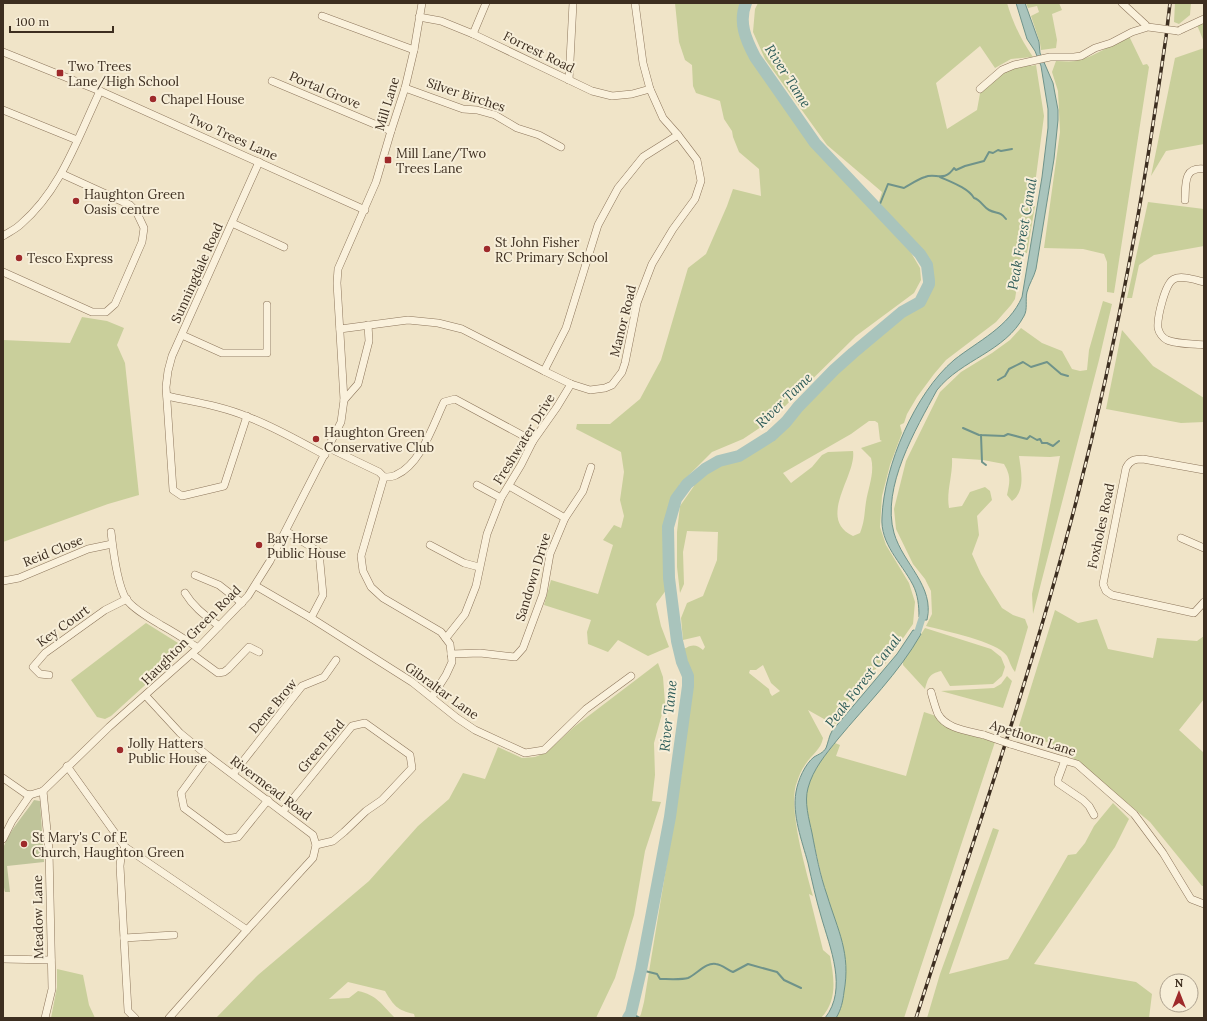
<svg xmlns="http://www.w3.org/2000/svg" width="1207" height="1021" font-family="Lora,serif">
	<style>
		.green { fill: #c9cf9b; fill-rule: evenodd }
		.cemetery { fill: #bfc49a }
		.water { fill: #a9c4bc; stroke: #6f938a }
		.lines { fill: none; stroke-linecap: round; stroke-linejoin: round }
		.stream { stroke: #6f938a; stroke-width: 2 }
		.canal { stroke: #a9c4bc; stroke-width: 7 }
		.river { stroke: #a9c4bc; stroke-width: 12 }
		.minor-casing { stroke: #8d765c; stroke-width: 8 }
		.minor { stroke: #faf1dc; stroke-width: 7 }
		.rail-casing { stroke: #3d2e20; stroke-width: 3.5 }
		.rail { stroke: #f7eed8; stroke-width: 2; stroke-dasharray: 6; stroke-linecap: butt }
		.minor-bridge-casing { stroke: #8d765c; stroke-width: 8; stroke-linecap: butt }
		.minor-bridge { stroke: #faf1dc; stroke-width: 7 }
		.poi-dot { fill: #9e2a2b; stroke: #f7eed8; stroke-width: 1.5 }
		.labels { text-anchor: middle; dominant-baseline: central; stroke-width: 4; stroke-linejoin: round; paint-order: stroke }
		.street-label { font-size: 13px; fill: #3d2e20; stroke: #f7eed8 }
		.poi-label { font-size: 13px; fill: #3d2e20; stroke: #f7eed8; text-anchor: start }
		.water-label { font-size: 14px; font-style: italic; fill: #2f5d5a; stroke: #f7eed8 }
	</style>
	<rect width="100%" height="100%" fill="#f0e4c8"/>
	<!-- green -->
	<g class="green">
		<path d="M675,3h71c-8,19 0,37 9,54l60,86 20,22 -4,2 79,84 10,17 1,12 -7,13 -58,43 -86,85 -27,18 -31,13 -33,33 4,4c-15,23 -16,46 -15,72 0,7 2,15 1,22 -1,6 -9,15 -13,21l5,22 8,21 -21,9 -30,-16 -10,12 -20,-8 -1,-12 4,-12 -47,-15 7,-25 47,14 15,-49 -10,-5 11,-15 7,3 3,-12 -4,-16 4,-28 -3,-20 -45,-23 1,-5h33l30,-25 21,-39 27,-92 18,-14 21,-48 6,-17 28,7 -2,-27 -20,-17 -6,-15 -1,-6 -8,-12 -4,-18 -24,-8 -3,-7 -1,-21 -7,-5 -6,-18z"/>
		<path d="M758,3h249c6,20 14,37 26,54l-22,2 -16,9 -15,-22 -44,37 11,46 30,-19 4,-22 10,-10 38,-16 2,4 5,-1 8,51 -12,91 3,-1 -8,47 -5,1 -7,45 -4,6 -15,17 -50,38 -12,14 -17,23 -10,17 -3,9 -4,2 2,8 -12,32 -8,31 -2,31 6,18 23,38 6,19 -2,22 -28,40 -3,-2 -45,52 4,4 -8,9 -9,-8 -16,-9 15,28c-2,12 -12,17 -18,27 -4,5 -6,11 -8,17 -10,23 9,89 16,114l-4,-2 14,56 7,6c4,22 8,44 -9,62h-182l2,-4 3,-12 38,-231h-5l5,-48 6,-37v-10l-9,-24c10,-6 15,-10 24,-2l2,-3 -5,-11 -17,4 -2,-22 6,-15 16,-7 14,-36 1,-28 -31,-1 -4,21 1,32 -4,9 -3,-26v-35l3,-26 14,-20 -7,-2 18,-15 14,-8 20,-5 32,-20 15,-14 12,-15 36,-37 19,-17 49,-41 18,-10 9,-18 -2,-19 -7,-11 -43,-46 5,-16 -55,-47 -62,-86 -12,-27 2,-23zM869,421h6l3,2 2,17 2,1 -21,7 10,10c4,15 -3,30 -5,44 -2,13 -1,18 -6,31l-7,3c-37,-17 4,-61 0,-85l-25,1 -6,3 -10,12 -21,16 -8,-10 68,-39zM763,665l8,18 9,8 -8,5 -2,-3 -1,-4 -20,-16 1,-3h6z"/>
		<path d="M1026,3h33l3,7 -10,4 5,26 -1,8 -15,2 -1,-7 -9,-27 8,-4 -2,-6 -9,2z"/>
		<path d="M1175,3h16l-1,12 -11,9 -5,-2z"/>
		<path d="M1204,23v19l-7,-17z"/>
		<path d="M1128,34l15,31 4,-1 2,3 -35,226 -7,-1v-30l-3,-8 -21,-5 -39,-1 16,-116 -2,-41 -6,-19 4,-11c6,0 13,1 19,0 17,-3 39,-17 53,-27z"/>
		<path d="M1204,48v96l-38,7 -15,25 24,-118z"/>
		<path d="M1148,202l56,7v37l-50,9 -15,10 -7,33h-5z"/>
		<path d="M1103,301l9,3 -13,56 -66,254 -1,-20 28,-138 -10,1 -31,-1c2,15 7,35 -7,45l-5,-6c3,-14 4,-19 -3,-31l-21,-4 -31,-2c1,17 -6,34 -3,50l13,-2 8,-14 15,-5 5,4 2,9 -15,16 2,19 -7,19 9,20 21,34 11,7 12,4 3,8 -13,45c-4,-5 -5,-10 -8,-16 -10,-15 -63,-25 -81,-30l6,-12 -1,-23 -6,-12 -12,-15 -17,-35 -2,-20 12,-48 34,-69 21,-20 31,-19 18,-13 11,-12 21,15 20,8 10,18 8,2 7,-1 2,-20z"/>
		<path d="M82,317l25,4 17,7 -7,17 8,18 14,132 -31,9 -105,38v-202l67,3z"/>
		<path d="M1122,330l31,36 51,32v24l-23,1 -75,-14z"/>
		<path d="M1055,610l23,13 19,-4 11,30 45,9 4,-20 40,3 7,-5v63l-25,31 25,23v133h-2l-52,-64 -88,-73 -44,-20z"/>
		<path d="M146,623l40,25 -75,68 -6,3 -8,-2 -26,-37z"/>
		<path d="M925,628l66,21 10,8 4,10 -3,9 -9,8 -43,2 -9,-15c-12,3 -13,7 -16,18l-22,-24v-3z"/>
		<path d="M658,663l5,14 2,26 -11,40 1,32 -3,26 9,1 -16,49 -11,64 -19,63 -19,40h-181l-1,-4c-17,-4 -20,-8 -29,-23l-37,-9 -19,17 20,-1 9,-7c19,4 23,13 36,26l3,1h-181l42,-43 111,-94 49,-55 31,-27 14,-26 22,6 13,-32 24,11 13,-1 12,-5 27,-25z"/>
		<path d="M1007,676l5,5 -9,27 -62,-17 53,-3 7,-4z"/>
		<path d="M924,712l12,4 22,15 37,11 -91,276h-68c5,-8 7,-17 8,-26 7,-38 -7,-63 -18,-98 -5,-19 -9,-39 -14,-59 -3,-15 -8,-31 -5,-45 4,-19 17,-33 28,-47l5,2 -4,11 70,20z"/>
		<path d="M1113,803l16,16 -14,28 -81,117 102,18 16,12 -3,24h-222l13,-44 53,-146 6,2 -50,144 59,-15 60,-104 8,-1 9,-11 9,-17z"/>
		<path d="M57,969l26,6 6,30 6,13h-44l6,-31z"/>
	</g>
	<!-- cemetery -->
	<path class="cemetery" d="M34,800l6,1 4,61 -37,4 3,26h-5c-2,-7 -4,-39 -1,-46 5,-15 21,-32 30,-46z"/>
	<!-- water -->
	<g class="water">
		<path d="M1016,3h9l14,39 1,11 13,30 5,27v10l-4,39 -18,110c-2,8 -7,15 -9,23 -2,8 1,17 -3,24 -19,36 -62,43 -87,74 -21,39 -56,97 -43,143 9,31 41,53 33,87h-4l-4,-3c0,-11 -1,-22 -6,-32 -12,-23 -33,-41 -31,-68 2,-51 33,-124 72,-157 24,-19 55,-33 68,-63l20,-120 6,-49v-19l-7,-43 -6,-15 -8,-12z"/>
		<path d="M913,630l5,1 3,3c-22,39 -55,71 -83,105 -12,15 -25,30 -30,49 -4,14 1,31 4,45 4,21 8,42 15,62 11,36 24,58 17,97 -1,9 -3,18 -8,26h-11c23,-29 5,-70 -4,-102 -5,-17 -9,-35 -13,-53 -6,-22 -16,-48 -12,-71 2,-12 9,-28 18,-35 5,-3 9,-4 12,-9 2,-5 3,-12 6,-17l65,-77z"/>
	</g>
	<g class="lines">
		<!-- stream -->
		<g class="stream">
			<path d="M940,177c11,5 28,11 34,21 7,2 9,9 15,12 8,4 11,1 17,9"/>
			<path d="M878,209l10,-25 16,4c7,-4 14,-9 21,-11 10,-5 19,6 29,-9l2,2 9,-4 19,-5 5,-9 4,1 5,-3 3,1 11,-2"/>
			<path d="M998,380l7,-4 4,-7 14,-7 8,5 16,-5 14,12 7,2"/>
			<path d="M963,428l16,7 25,1 4,-2 19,5 3,-3 7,4 3,-1 2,4h5l6,3 6,-5"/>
			<path d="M981,435l1,27 4,3"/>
			<path d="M641,970l16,4 3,5c7,0 22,1 28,-1 9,-4 18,-16 28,-14 7,1 11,6 17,8l15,-8 29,8 7,8 17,8"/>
			<path d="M631,1013l9,5"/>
		</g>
		<!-- canal -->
		<path class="canal" d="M913,639l5,-8 6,-19"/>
		<!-- river -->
		<path class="river" d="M628,1018l3,-5 10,-43 29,-153 18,-131v-10l-6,-14 -5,-21 -8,-63 -1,-51 8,-28 11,-15 18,-15 14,-8 20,-5 32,-20 15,-14 12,-15 36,-37 19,-17 49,-41 18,-10 9,-18v-3l-2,-16 -7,-11 -105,-111 -60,-86c-9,-17 -17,-35 -9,-54"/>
		<defs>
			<g id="minor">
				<path d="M322,16l92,34"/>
				<path d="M419,17l22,4 32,13 119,57 20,5 20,-2 18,-5"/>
				<path d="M1178,31l26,-12"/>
				<path d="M473,34l13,-31"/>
				<path d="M3,52l97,39 265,119"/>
				<path d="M569,80l4,-77"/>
				<path d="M272,81l119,50"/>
				<path d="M405,88l58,21 14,1 18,5 22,13 22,7 22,12"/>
				<path d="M980,89l22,-19 12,-5 36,-8h24l7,-1 14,-8 16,-5 21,-11 16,-5 -26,-24"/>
				<path d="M3,110l74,30"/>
				<path d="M1185,200c1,-16 -2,-33 19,-31"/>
				<path d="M232,223l52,24"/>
				<path d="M3,236c6,-4 13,-7 18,-12 40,-34 57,-87 79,-133"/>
				<path d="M3,272l89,40h14l9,-8 27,-62 2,-14 -8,-17 -6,-6 -68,-31"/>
				<path d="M1204,282c-8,-2 -23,-7 -30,-3 -9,4 -17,39 -16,49 1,5 5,10 9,12 9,4 27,4 37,5"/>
				<path d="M340,329l68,-9 30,3 24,6 82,42 27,13 19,6 15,-2 7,-3 10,-13 3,-9 12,-60 15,-39 21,-35 22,-30 6,-18 -4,-21 -19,-25 -15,-17 -13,-29 -7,-26 -8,-60"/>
				<path d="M182,335l40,18h45v-48"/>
				<path d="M544,371l22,-43 32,-103 20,-37 25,-31 35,-22"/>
				<path d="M167,396c27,6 55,10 81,21 27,10 52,25 77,38"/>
				<path d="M344,400l14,-16 11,-43 -1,-16"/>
				<path d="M247,416l-23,70 -42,10 -9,-6 -7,-103 2,-16 4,-15 87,-194"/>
				<path d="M329,448l50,24 5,5 -23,79 2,15 8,16 12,11 58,34 9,12 2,18 -6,13 -14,22"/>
				<path d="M1204,470l-61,-11c-8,0 -13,1 -17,9l-23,116 3,7 6,4 82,18 10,-11"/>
				<path d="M384,477c4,0 9,0 12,-2 25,-11 37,-50 48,-73l11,-3 78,42"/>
				<path d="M477,485l24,13"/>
				<path d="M509,486l56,32"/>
				<path d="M286,531l33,21 4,43 -12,23"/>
				<path d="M111,532c2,18 6,52 15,67 8,11 24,19 35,26 13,7 25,15 37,23"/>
				<path d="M1181,538l23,10"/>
				<path d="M430,545l34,18 15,4"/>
				<path d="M195,575l24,10 23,18"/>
				<path d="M3,581l16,-3 69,-29 24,-5"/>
				<path d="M256,586l55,32 101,64 45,36 18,12 50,23 19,-3 42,-41 45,-33"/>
				<path d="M185,593c9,15 21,23 34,33"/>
				<path d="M446,638l19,-24 11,-28 11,-52 14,-36 20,-33 12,-24 24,-34 14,-23"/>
				<path d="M192,654l26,19 6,-1 4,-3 21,-22 10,5"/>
				<path d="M451,654l29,-1 35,4 8,-9 20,-54 7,-40 15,-36 18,-27 8,-24"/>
				<path d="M49,675l-9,-1 -7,-7 12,-14 60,-43 22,-11"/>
				<path d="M931,692c2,7 4,15 7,22 8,15 31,17 46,21"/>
				<path d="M146,696l34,37 28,23 105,79 3,10 -3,13 -66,72 -78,88"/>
				<path d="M1010,744l67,20 57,50 29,39 28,46 13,5"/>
				<path d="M208,756l-27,37 3,15 42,31 12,-2 30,-37"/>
				<path d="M1065,760l-7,19v4l25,17 6,6 5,9"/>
				<path d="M67,766l58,81 122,83"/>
				<path d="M233,774l69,-88 22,-9 12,-17"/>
				<path d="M3,778l23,16 4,1 13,-4 66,-64 89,-79 50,-52 22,-35 71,-139 3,-22 -7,-117 1,-14 38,-87 15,-51 14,-43 9,-38 8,-47"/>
				<path d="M43,791l6,59 3,139 -7,29"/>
				<path d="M283,811l69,-85 13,-3 45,32 2,13 -30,32 -16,11 -22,21 -11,9 -17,4"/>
				<path d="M3,839l9,-18 18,-26"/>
				<path d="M125,847l-4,10 -1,9 8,145 7,7"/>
				<path d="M124,938l50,-3"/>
				<path d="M3,959l48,1"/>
			</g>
		</defs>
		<!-- minor casing -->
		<use href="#minor" class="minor-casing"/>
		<!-- minor -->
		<use href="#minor" class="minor"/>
		<defs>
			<path id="rail" d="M916,1018c55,-171 115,-342 160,-516 22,-85 41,-172 57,-259 13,-68 23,-138 33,-206l4,-34"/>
		</defs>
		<!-- rail casing -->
		<use href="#rail" class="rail-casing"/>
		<!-- rail -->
		<use href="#rail" class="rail"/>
		<defs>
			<g id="minor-bridge">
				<path d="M1148,27l30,4"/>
				<path d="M984,735l26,9"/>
			</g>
		</defs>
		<!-- minor-bridge casing -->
		<use href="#minor-bridge" class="minor-bridge-casing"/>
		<!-- minor-bridge -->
		<use href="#minor-bridge" class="minor-bridge"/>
	</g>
	<!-- markers -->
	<g class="poi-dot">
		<rect x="56" y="69" width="8" height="8" rx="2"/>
		<circle cx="153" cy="99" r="4"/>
		<rect x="384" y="156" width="8" height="8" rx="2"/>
		<circle cx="76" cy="201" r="4"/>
		<circle cx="487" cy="249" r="4"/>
		<circle cx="19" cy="258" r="4"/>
		<circle cx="316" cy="439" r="4"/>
		<circle cx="259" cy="545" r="4"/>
		<circle cx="120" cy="750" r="4"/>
		<circle cx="24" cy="844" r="4"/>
	</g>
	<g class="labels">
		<!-- street labels -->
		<g class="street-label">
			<text transform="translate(539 52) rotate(26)">Forrest Road</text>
			<text transform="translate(325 90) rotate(23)">Portal Grove</text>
			<text transform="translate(466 95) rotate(18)">Silver Birches</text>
			<text transform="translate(387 104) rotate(-73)">Mill Lane</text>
			<text transform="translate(233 137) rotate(24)">Two Trees Lane</text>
			<text transform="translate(197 273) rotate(-66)">Sunningdale Road</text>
			<text transform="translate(623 321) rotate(-76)">Manor Road</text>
			<text transform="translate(524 439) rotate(-58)">Freshwater Drive</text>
			<text transform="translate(1101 526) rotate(-78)">Foxholes Road</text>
			<text transform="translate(53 551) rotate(-22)">Reid Close</text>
			<text transform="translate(533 577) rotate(-73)">Sandown Drive</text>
			<text transform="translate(63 626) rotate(-36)">Key Court</text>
			<text transform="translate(191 635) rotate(-45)">Haughton Green Road</text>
			<text transform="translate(442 691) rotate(36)">Gibraltar Lane</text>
			<text transform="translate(273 706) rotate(-50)">Dene Brow</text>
			<text transform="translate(1033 738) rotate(18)">Apethorn Lane</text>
			<text transform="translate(321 746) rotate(-50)">Green End</text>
			<text transform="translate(271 788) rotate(37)">Rivermead Road</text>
			<text transform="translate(38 917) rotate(-91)">Meadow Lane</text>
		</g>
		<!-- poi labels -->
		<g class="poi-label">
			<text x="68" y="66">Two Trees<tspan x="68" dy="15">Lane/High School</tspan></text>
			<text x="161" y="99">Chapel House</text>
			<text x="396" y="153">Mill Lane/Two<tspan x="396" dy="15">Trees Lane</tspan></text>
			<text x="84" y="194">Haughton Green<tspan x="84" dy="15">Oasis centre</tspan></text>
			<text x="495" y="242">St John Fisher<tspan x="495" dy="15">RC Primary School</tspan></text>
			<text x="27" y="258">Tesco Express</text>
			<text x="324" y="432">Haughton Green<tspan x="324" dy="15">Conservative Club</tspan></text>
			<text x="267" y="538">Bay Horse<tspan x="267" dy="15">Public House</tspan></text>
			<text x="128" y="743">Jolly Hatters<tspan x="128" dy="15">Public House</tspan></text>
			<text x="32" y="837">St Mary's C of E<tspan x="32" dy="15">Church, Haughton Green</tspan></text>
		</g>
		<!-- water labels -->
		<g class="water-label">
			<text transform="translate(788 76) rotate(57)">River Tame</text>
			<text transform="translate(1022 234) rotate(-80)">Peak Forest Canal</text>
			<text transform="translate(784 400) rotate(-44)">River Tame</text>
			<text transform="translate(863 681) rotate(-52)">Peak Forest Canal</text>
			<text transform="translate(668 716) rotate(-84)">River Tame</text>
		</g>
	</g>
	<!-- border -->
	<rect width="1207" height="1021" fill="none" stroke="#3d2e20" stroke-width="8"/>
	<!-- north arrow -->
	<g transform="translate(1179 993)"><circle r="19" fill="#f7eed8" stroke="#ada18e"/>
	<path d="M0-3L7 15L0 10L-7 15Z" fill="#9e2a2b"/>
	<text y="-6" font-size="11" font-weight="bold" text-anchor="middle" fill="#3d2e20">N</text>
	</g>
	<!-- scale -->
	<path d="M10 26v6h103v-6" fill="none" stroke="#3d2e20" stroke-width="2"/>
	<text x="16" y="26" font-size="12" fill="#3d2e20" stroke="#f7eed8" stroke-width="3" paint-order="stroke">100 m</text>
</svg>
